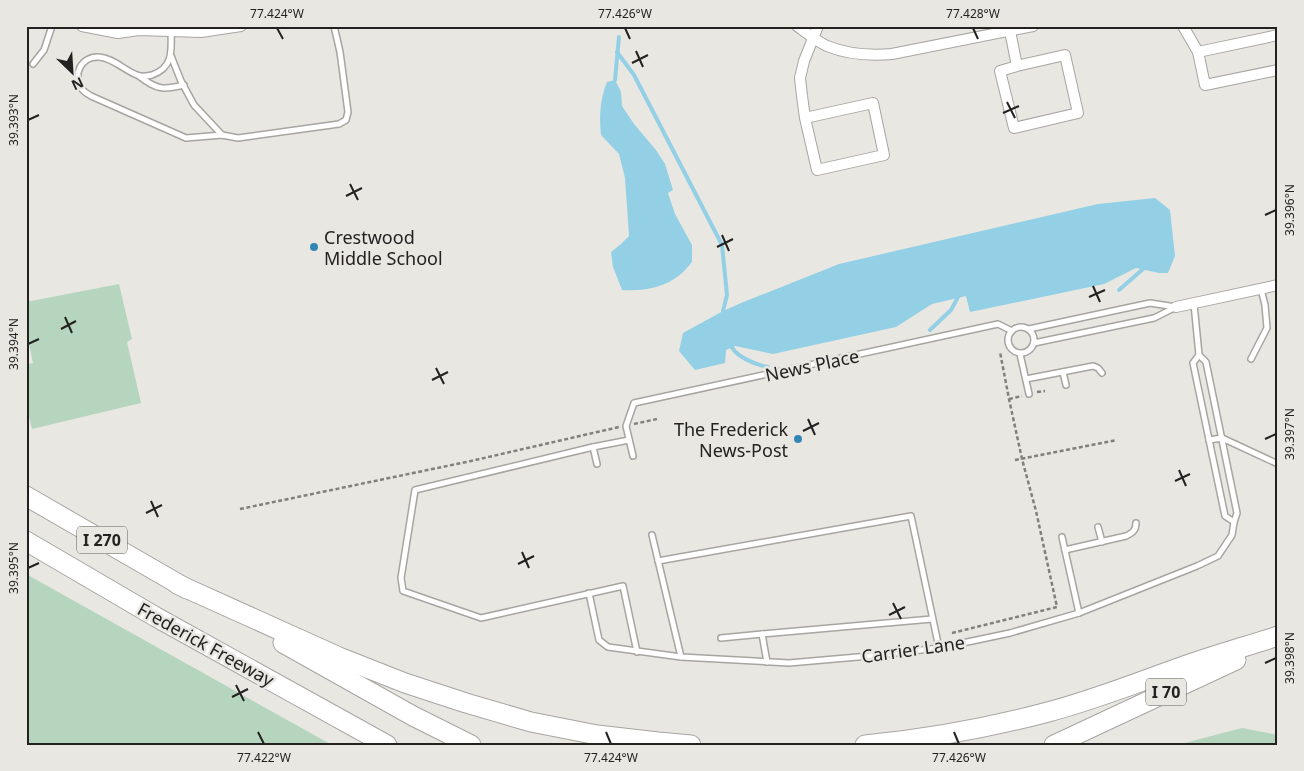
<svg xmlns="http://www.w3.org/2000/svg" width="1304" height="771" font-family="'Noto Sans',sans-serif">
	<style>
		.green { fill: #b6d5bf }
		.water { fill: #93d0e5 }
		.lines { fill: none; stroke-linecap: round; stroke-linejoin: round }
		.stream { stroke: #93d0e5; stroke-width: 4 }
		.service-casing { stroke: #a7a5a1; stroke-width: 8 }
		.minor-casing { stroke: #a7a5a1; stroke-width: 12 }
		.motorway-casing { stroke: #a7a5a1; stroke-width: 21 }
		.path { stroke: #82807d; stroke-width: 2.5; stroke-dasharray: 4 2.5; stroke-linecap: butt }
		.service { stroke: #fff; stroke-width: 5 }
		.minor { stroke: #fff; stroke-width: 10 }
		.motorway { stroke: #fff; stroke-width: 19 }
		.ticks { fill: none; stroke: #232221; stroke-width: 2 }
		.poi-dot { fill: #3285b5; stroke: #e9e7e2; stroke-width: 2 }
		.labels { text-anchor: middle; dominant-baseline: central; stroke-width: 5; stroke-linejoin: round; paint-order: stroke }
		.shield { fill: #e9e7e2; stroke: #5e5d5b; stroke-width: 1 }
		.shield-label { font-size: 16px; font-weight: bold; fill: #232221 }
		.poi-label { font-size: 18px; fill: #232221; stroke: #e9e7e2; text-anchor: start }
		.street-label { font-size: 18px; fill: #232221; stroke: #e9e7e2 }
		.neatline { fill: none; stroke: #232221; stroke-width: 2 }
		.ticks-label { font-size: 12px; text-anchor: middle; fill: #232221 }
	</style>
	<rect width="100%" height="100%" fill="#e9e7e2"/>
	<!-- green -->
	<g class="green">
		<path d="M119,284l13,55 -5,3 14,61 -109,26 -6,-24v-40l7,-2 -7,-33v-28z"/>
		<path d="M26,574l306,171h-306z"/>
		<path d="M1242,728l36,7v10h-101z"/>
	</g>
	<!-- water -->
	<g class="water">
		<path d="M615,80l6,12 1,14 12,18 22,26 9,14 8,26 -5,3 7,21 17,31v17c-5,6 -11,13 -18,17 -15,10 -34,12 -52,11l-9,-23 -2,-15 10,-8 8,-8 -4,-58 -6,-24 -18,-19c-2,-18 -1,-36 6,-53z"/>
		<path d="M1155,198l15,12 5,46 -7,17h-9l-23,-5 -32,16 -134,28 -4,-16 -34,8 -36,23 -123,27 -38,-8 -9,4 -1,13 -30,7 -16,-19 4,-18 40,-22 18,-8 98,-39 259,-60z"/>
	</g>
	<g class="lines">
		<!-- stream -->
		<g class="stream">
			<path d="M617,52l17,23 88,170 5,50 -4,16v4"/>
			<path d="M615,80l4,-43"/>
			<path d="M1119,290l24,-21"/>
			<path d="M930,330l21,-20 7,-13"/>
			<path d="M730,343c3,13 26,22 38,24"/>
		</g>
		<defs>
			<g id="service">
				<path d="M171,29c0,19 4,38 -19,46 -4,1 -10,2 -15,0 -13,-5 -24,-17 -38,-18 -18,-1 -27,18 -17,32 2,3 6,5 9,7l95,42 36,-3 16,3 101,-14 7,-4 2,-8 -8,-60 -6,-26"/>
				<path d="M171,56l10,25 13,24 28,30"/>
				<path d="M33,64l11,-14 8,-24"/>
				<path d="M139,76c18,14 24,14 45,9"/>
				<circle cx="1021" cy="340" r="13"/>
				<path d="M1029,329l121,-26 26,4"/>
				<path d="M1034,343l120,-25 22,-11"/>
				<path d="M1020,354l9,40"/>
				<path d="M1199,355l-6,8 32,153 9,6"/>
				<path d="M1251,359l16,-31 -2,-23 -4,-16"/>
				<path d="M1063,372l3,13"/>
				<path d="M1026,379l67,-13 5,2 4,5"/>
				<path d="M629,440l-36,7 -178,43 -14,88 2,13 78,27 142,-32 14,66"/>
				<path d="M1209,440l13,-2 56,26"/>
				<path d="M593,447l4,17"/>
				<path d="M633,456l-7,-30 8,-23 364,-79 14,7"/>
				<path d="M1098,527l4,15"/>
				<path d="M652,535l29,122 108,6 80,-7 70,-8 71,-15 69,-20 118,-47 21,-10 14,-21 2,-13 3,-9 -31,-151 -7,-7 -5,-51"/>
				<path d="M1062,537l17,76"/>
				<path d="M1065,550l61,-14c6,-3 10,-5 10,-13"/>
				<path d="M658,561l253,-45 28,132"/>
				<path d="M589,593l10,47 9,7 73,10"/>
				<path d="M721,638l41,-4"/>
				<path d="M767,662l-5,-28 170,-15"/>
			</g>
			<g id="minor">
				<path d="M82,26l36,7 21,-3 62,2 40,-6"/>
				<path d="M797,26c10,7 19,15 30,20 20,8 43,10 65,8l141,-28"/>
				<path d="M1009,26l8,40 48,-11 13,58 -64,15 -14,-57 17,-5"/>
				<path d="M1183,26l15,26 7,33 73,-15"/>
				<path d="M1198,52l80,-17"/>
				<path d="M805,118l68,-15 11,52 -67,15 -12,-52 -3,-22 -2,-18 4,-17 14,-35"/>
				<path d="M1176,307l102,-22"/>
			</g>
			<g id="motorway">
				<path d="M26,496l161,93"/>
				<path d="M26,541l130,76 231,128"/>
				<path d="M177,584l162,73 66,26 61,20 65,19 66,13 61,7 33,3"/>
				<path d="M283,643l130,73 58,29"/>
				<path d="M865,745c62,-6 123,-17 183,-33 46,-12 91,-30 136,-46 31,-11 63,-20 94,-30"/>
				<path d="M1054,745l182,-85"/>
			</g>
		</defs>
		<!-- service casing -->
		<use href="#service" class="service-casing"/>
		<!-- minor casing -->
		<use href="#minor" class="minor-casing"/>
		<!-- motorway casing -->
		<use href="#motorway" class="motorway-casing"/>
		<!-- path -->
		<g class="path">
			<path d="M1037,392l8,-1"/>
			<path d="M1009,399l13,-3"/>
			<path d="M634,424l23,-5"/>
			<path d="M1015,460l102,-20"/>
			<path d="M240,509l231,-48 148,-34"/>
			<path d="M952,633l105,-26 -21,-96 -14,-52 -13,-60 -9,-47"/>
		</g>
		<!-- service -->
		<use href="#service" class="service"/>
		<!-- minor -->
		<use href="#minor" class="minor"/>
		<!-- motorway -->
		<use href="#motorway" class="motorway"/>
	</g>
	<!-- ticks -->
	<path class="ticks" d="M277,28l6,11M625,28l5,11M973,28l5,11M636,51l7,16M632,63l16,-8M1007,102l8,16M1003,113l16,-7M28,120l11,-5M350,184l8,16M346,196l16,-8M1265,215l11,-5M722,235l7,16M717,247l16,-8M1093,286l7,16M1089,297l16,-7M65,317l7,16M61,329l15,-8M28,344l11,-5M436,368l8,16M432,380l16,-8M808,419l7,16M803,431l16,-8M1265,439l11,-5M1179,470l7,16M1175,481l15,-7M151,501l7,16M146,513l16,-8M522,552l7,16M518,564l16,-8M28,568l11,-5M893,603l8,16M889,615l16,-8M1265,663l11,-5M236,685l8,16M232,697l16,-8M258,732l6,12M606,732l5,12M954,732l5,12"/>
	<!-- markers -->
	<g class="poi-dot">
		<circle cx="314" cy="247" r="5"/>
		<circle cx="798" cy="439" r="5"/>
	</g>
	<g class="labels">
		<!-- shield labels -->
		<g class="shield">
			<rect x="77" y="526.5" width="50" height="27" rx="4"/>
			<rect x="1146" y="678.5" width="40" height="27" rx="4"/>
		</g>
		<g class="shield-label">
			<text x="102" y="540">I 270</text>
			<text x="1166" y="692">I 70</text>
		</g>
		<!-- poi labels -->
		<g class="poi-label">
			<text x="324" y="237">Crestwood<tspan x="324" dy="21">Middle School</tspan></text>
			<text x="788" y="429" text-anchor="end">The Frederick<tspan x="788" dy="21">News-Post</tspan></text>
		</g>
		<!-- street labels -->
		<g class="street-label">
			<text transform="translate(812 365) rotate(-12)">News Place</text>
			<text transform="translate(206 644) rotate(29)">Frederick Freeway</text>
			<text transform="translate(913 649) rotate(-8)">Carrier Lane</text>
		</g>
	</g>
	<!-- border -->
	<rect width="1304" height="771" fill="none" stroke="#e9e7e2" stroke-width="55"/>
	<!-- north arrow -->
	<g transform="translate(72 72) rotate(155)" stroke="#e9e7e2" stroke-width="4" paint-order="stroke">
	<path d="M0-4L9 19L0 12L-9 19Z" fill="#232221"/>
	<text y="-8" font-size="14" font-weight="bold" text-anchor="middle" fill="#232221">N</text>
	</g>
	<rect x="28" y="28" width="1248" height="716" class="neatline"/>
	<g class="ticks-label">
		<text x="277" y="18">77.424°W</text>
		<text x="625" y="18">77.426°W</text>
		<text x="973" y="18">77.428°W</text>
		<text transform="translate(14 120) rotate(-90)" y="4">39.393°N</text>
		<text transform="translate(1290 210) rotate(-90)" y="4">39.396°N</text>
		<text transform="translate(14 344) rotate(-90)" y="4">39.394°N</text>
		<text transform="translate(1290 434) rotate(-90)" y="4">39.397°N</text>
		<text transform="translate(14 568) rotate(-90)" y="4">39.395°N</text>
		<text transform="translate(1290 658) rotate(-90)" y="4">39.398°N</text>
		<text x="264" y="762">77.422°W</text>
		<text x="611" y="762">77.424°W</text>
		<text x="959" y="762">77.426°W</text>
	</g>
</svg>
